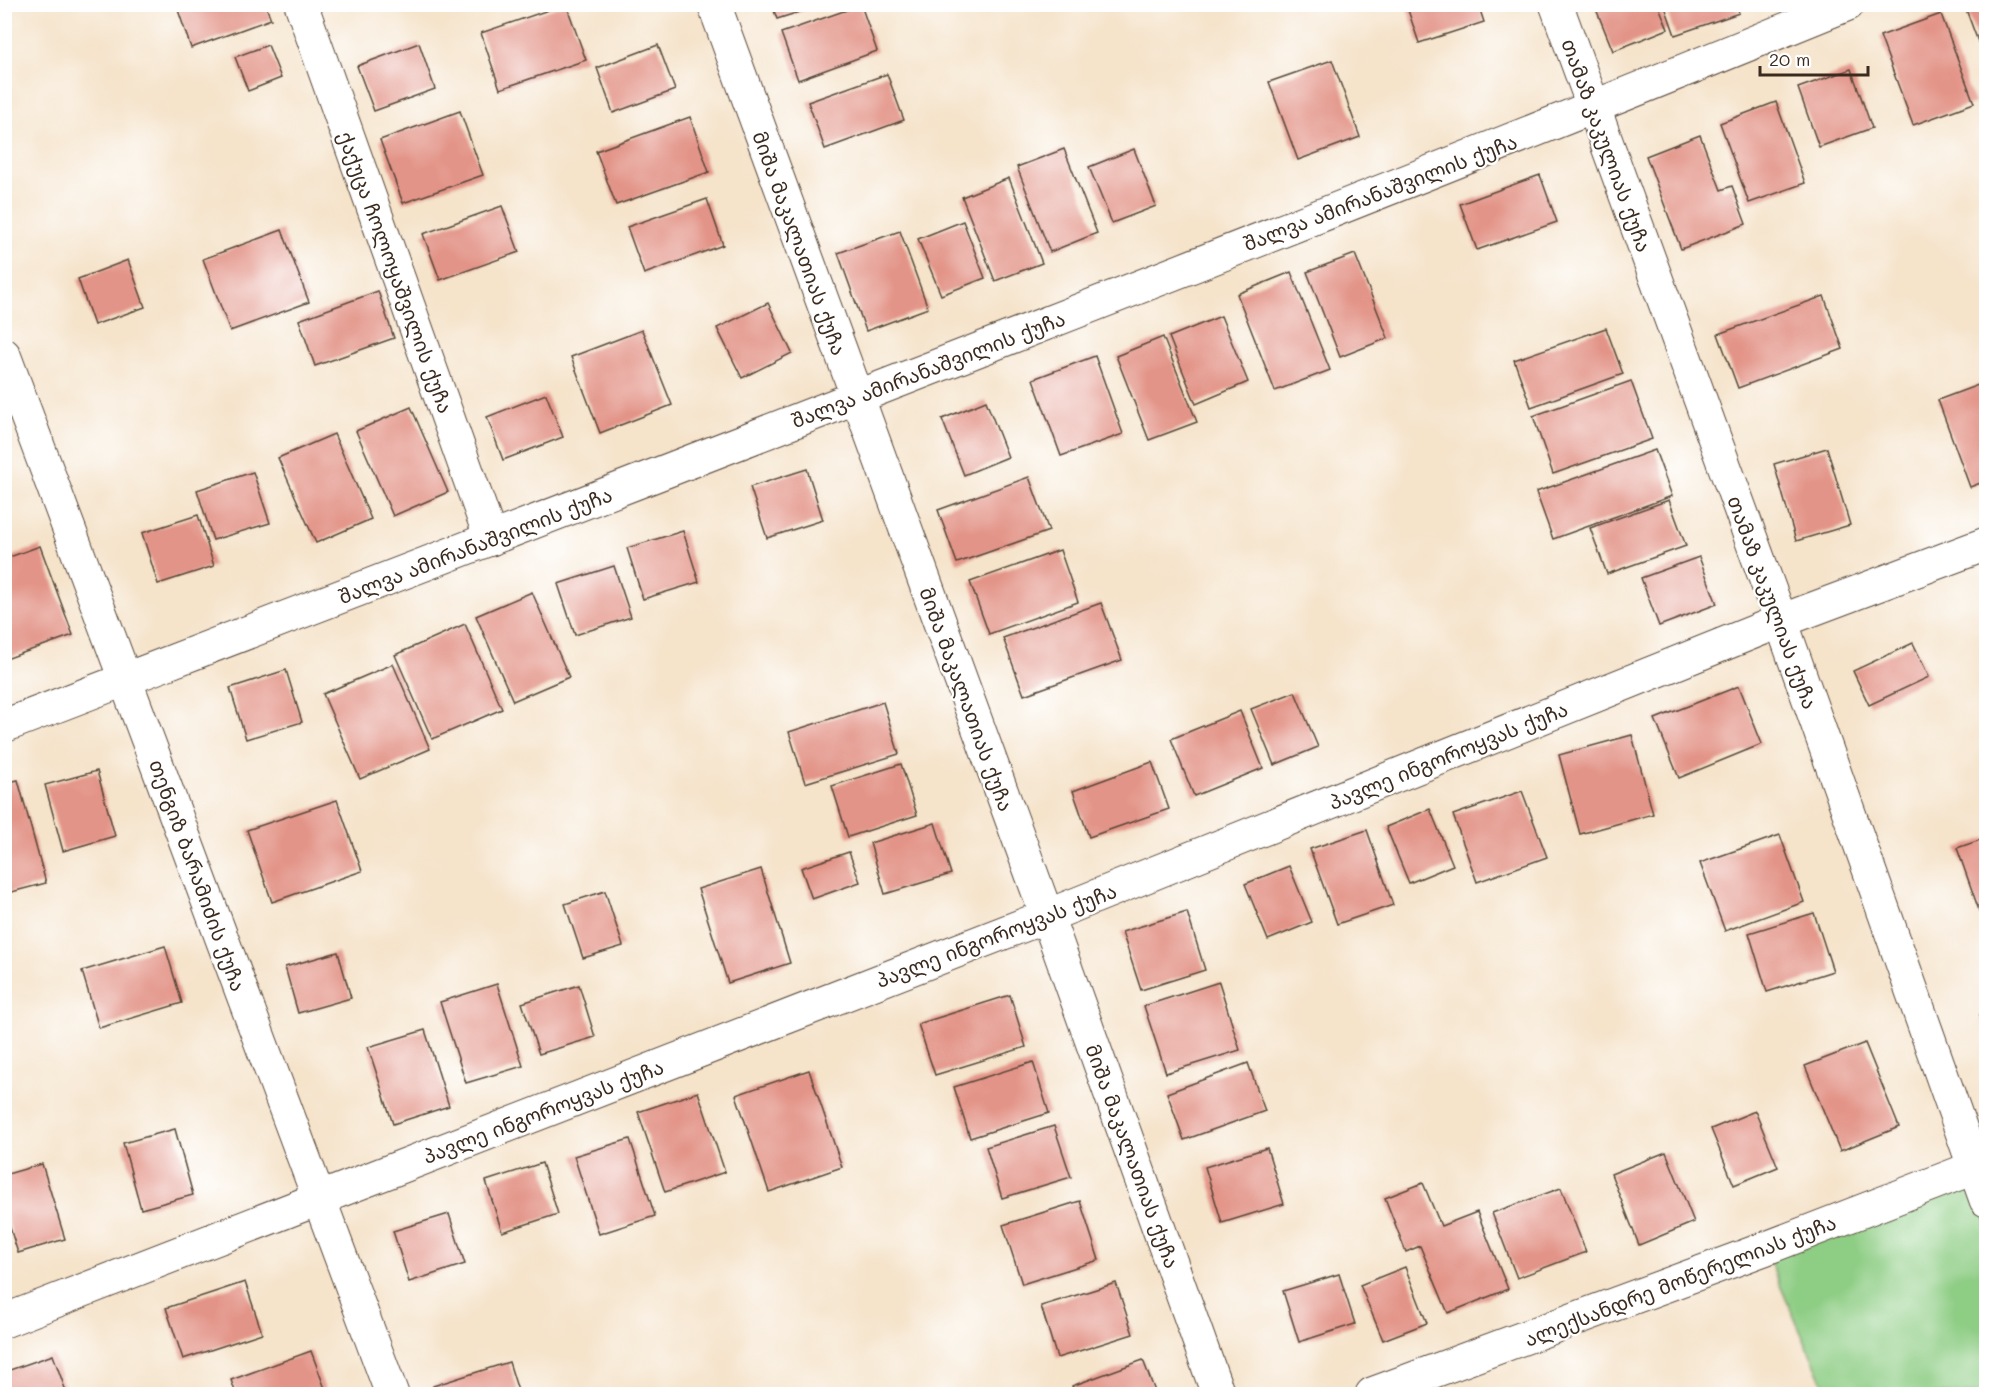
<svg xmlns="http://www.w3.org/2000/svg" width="1991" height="1399" font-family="Mali,'Noto Sans Georgian',sans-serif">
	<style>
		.green { fill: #8ecd84; stroke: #647c51; stroke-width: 1.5 }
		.building { fill: #e39488 }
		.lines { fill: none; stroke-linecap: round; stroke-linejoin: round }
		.minor-casing { stroke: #574638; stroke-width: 35 }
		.minor { stroke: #fff; stroke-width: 33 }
		.labels { text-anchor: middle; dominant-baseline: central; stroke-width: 4.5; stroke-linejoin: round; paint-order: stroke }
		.street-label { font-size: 20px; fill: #3b2a1e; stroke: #fff }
	</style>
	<rect width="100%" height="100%" fill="#fff"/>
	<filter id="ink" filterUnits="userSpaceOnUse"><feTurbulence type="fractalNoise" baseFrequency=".0167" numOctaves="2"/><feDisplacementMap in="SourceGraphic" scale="12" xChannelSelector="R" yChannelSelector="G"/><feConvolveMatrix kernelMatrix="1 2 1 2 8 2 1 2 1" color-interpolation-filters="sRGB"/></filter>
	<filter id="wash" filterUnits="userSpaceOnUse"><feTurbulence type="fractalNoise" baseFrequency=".008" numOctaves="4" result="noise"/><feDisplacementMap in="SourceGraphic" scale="24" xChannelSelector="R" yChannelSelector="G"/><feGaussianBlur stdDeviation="1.35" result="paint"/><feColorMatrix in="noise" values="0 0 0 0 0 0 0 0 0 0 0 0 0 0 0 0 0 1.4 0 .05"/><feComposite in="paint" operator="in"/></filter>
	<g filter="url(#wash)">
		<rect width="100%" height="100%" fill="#f5e3ca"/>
		<!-- green -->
		<path class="green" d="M1975,1168l11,32v194h-158l-64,-145z"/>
		<g id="blocks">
			<!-- building -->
			<g class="building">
				<path d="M176,4h89l6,15 -80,29z"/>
				<path d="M566,4l20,56 -86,29 -19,-56z"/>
				<path d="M1406,4h72l6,18 -65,21z"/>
				<path d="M1594,4h64l10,25 -55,22z"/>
				<path d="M1664,4h72l3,9 -64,22z"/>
				<path d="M1964,4h22v59z"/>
				<path d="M772,5h49l-44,14z"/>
				<path d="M861,5l16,46 -79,29 -17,-47z"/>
				<path d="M1941,14l33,89 -61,22 -33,-89z"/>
				<path d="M419,43l16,46 -61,22 -17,-45z"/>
				<path d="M268,45l13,33 -33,13 -13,-34z"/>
				<path d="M658,45l17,45 -62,23 -16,-45z"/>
				<path d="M1332,60l28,77 -62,23 -29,-78z"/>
				<path d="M1851,69l21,59 -53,19 -21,-59z"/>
				<path d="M887,74l17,46 -79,29 -17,-47z"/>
				<path d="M1776,102l29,81 -56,20 -29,-80z"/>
				<path d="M460,111l23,64 -80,28 -23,-63z"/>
				<path d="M690,117l19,55 -93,33 -20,-54z"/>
				<path d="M1700,135l21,55 11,-4 14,38 -65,25 -35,-93z"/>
				<path d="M1064,149l33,84 -47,19 -33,-85z"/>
				<path d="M1134,149l22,57 -44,17 -23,-56z"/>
				<path d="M1540,175l17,47 -80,28 -17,-46z"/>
				<path d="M1009,178l33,85 -47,18 -33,-84z"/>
				<path d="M707,199l16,46 -79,29 -17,-47z"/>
				<path d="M502,206l17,46 -79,28 -17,-46z"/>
				<path d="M963,221l22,57 -44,17 -23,-56z"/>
				<path d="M282,230l27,72 -79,29 -27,-72z"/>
				<path d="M900,231l28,77 -62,23 -28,-78z"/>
				<path d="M1355,254l33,84 -48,19 -33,-85z"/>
				<path d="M128,260l17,47 -51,18 -16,-46z"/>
				<path d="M1291,272l39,98 -55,21 -38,-97z"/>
				<path d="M378,291l16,47 -79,28 -16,-46z"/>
				<path d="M1824,296l19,53 -105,39 -20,-54z"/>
				<path d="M768,303l24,50 -50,25 -25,-50z"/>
				<path d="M1221,316l27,66 -52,22 -27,-67z"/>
				<path d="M1606,328l17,46 -92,33 -17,-47z"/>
				<path d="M642,330l30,75 -72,28 -29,-76z"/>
				<path d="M1163,337l34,85 -48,18 -33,-84z"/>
				<path d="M1095,356l28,78 -62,22 -28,-77z"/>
				<path d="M1631,381l21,58 -99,35 -20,-58z"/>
				<path d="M1986,382v99l-16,6 -32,-87z"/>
				<path d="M546,394l17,43 -60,23 -16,-43z"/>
				<path d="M986,401l22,56 -44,18 -22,-56z"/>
				<path d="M411,407l37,85 -55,24 -37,-85z"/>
				<path d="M334,434l37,85 -55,24 -38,-85z"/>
				<path d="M1827,448l23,77 -54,16 -22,-77z"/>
				<path d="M1655,450l17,46 -119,43 -17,-47z"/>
				<path d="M807,469l16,51 -56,18 -17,-51z"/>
				<path d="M253,472l17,51 -57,17 -16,-50z"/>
				<path d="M1029,477l20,54 -92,32 -19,-53z"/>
				<path d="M1669,500l17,46 -79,28 -17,-46z"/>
				<path d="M198,515l16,51 -56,18 -16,-51z"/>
				<path d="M683,531l16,51 -56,17 -16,-51z"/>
				<path d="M40,546l33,89 -67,24 -2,-100z"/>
				<path d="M1060,550l18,52 -89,32 -19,-52z"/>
				<path d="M1699,557l18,47 -58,22 -18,-48z"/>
				<path d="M614,566l17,51 -56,18 -17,-51z"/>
				<path d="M532,592l37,85 -56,24 -37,-85z"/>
				<path d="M1101,603l21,57 -98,35 -21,-57z"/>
				<path d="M465,624l37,85 -70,30 -37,-84z"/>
				<path d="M1913,643l16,34 -60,28 -16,-34z"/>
				<path d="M393,664l37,85 -70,30 -37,-85z"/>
				<path d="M286,670l16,52 -56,17 -16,-51z"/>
				<path d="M1739,686l23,58 -83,34 -24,-59z"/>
				<path d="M1295,692l23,55 -44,18 -23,-56z"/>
				<path d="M883,702l16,52 -94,29 -16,-51z"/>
				<path d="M1240,711l23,57 -69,28 -23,-57z"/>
				<path d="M1632,735l21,79 -73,20 -21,-79z"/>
				<path d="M1152,762l17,47 -80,28 -16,-46z"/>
				<path d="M901,764l16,51 -69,22 -16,-51z"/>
				<path d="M97,771l18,65 -52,15 -18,-66z"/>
				<path d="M18,780l28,103 -42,11v-111z"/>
				<path d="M1522,791l25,66 -70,25 -24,-67z"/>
				<path d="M337,800l25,71 -90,31 -25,-72z"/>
				<path d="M1430,809l23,56 -44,18 -23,-56z"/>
				<path d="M935,823l16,51 -66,20 -15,-51z"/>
				<path d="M1367,830l26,75 -56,19 -27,-75z"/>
				<path d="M1780,835l24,67 -79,29 -25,-68z"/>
				<path d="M1986,838v76l-5,2 -24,-68z"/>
				<path d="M849,852l11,30 -48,17 -11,-31z"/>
				<path d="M1289,866l23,56 -44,18 -23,-56z"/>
				<path d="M761,869l29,94 -62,20 -30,-94z"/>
				<path d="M605,891l18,55 -40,12 -18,-54z"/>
				<path d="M1187,912l18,58 -64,20 -19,-58z"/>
				<path d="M1814,913l19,58 -66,21 -18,-59z"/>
				<path d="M165,946l17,57 -83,25 -17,-57z"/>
				<path d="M338,952l13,46 -53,15 -13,-46z"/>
				<path d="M1219,982l21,68 -74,23 -22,-67z"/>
				<path d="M497,984l26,82 -57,17 -26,-81z"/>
				<path d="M579,985l16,52 -56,17 -17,-51z"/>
				<path d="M1010,995l16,52 -91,28 -17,-51z"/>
				<path d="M1986,1014v19l-6,-18z"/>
				<path d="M425,1030l24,76 -56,18 -25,-77z"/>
				<path d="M1865,1043l34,84 -59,24 -35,-85z"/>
				<path d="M1033,1062l16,51 -79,25 -16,-51z"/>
				<path d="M1248,1063l17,48 -81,29 -17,-47z"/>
				<path d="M809,1070l33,97 -73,25 -33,-97z"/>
				<path d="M698,1092l27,80 -60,20 -27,-80z"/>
				<path d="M1755,1111l23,56 -44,18 -23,-56z"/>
				<path d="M1054,1126l17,51 -69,21 -16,-51z"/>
				<path d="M175,1129l18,66 -52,14 -18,-66z"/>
				<path d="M630,1139l25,77 -56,18 -25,-78z"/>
				<path d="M1267,1148l17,56 -62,19 -17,-56z"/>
				<path d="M1666,1152l28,70 -55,23 -28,-71z"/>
				<path d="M542,1163l16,51 -56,18 -16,-51z"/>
				<path d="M42,1164l23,75 -47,14 -14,-44v-34z"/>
				<path d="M1423,1183l18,43 36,-14 31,77 -60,24 -28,-67 -14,6 -21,-54z"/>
				<path d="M1561,1188l25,64 -69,26 -25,-65z"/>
				<path d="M1080,1201l19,59 -77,24 -19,-59z"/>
				<path d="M449,1214l16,50 -56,18 -16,-51z"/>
				<path d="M1405,1267l22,56 -44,17 -23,-55z"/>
				<path d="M1339,1274l16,50 -56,18 -16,-51z"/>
				<path d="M245,1282l17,51 -79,26 -17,-51z"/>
				<path d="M1116,1283l17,51 -76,24 -16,-52z"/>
				<path d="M311,1351l16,43h-91l-5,-14z"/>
				<path d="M53,1355l14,39h-63v-22z"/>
				<path d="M1143,1360l13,34h-81l-3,-8z"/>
				<path d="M509,1362l10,32h-84l-2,-8z"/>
			</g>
		</g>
	</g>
	<g filter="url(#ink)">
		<use href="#blocks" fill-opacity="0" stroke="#574638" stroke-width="1.5"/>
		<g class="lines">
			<defs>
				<g id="minor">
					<path d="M301,4l190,535"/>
					<path d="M714,4l333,912 171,478"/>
					<path d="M1556,4l225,617 205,579"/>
					<path d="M4,355l388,1039"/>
					<path d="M4,726c616,-237 1233,-473 1844,-722"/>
					<path d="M4,1321l1043,-405 734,-295 205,-77"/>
					<path d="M1372,1394l392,-145 222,-86"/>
				</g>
			</defs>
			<!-- minor casing -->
			<use href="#minor" class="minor-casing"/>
			<!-- minor -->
			<use href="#minor" class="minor"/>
		</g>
	</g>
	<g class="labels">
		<!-- street labels -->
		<g class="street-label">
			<text transform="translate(1607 145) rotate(70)">თამაზ კაკულიას ქუჩა</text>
			<text transform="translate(1380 192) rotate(-21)">შალვა ამირანაშვილის ქუჩა</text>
			<text transform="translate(800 243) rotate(70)">მიშა მაკალათიას ქუჩა</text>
			<text transform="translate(396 272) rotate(70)">ქაქუცა ჩოლოყაშვილის ქუჩა</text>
			<text transform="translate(928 369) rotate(-21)">შალვა ამირანაშვილის ქუჩა</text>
			<text transform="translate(475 545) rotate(-21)">შალვა ამირანაშვილის ქუჩა</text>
			<text transform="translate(1773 602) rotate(70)">თამაზ კაკულიას ქუჩა</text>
			<text transform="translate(967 699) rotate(70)">მიშა მაკალათიას ქუჩა</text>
			<text transform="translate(1448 755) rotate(-22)">პავლე ინგოროყვას ქუჩა</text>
			<text transform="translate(198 875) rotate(70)">თენგიზ ბარამიძის ქუჩა</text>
			<text transform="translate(996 935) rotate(-21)">პავლე ინგოროყვას ქუჩა</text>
			<text transform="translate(543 1111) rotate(-21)">პავლე ინგოროყვას ქუჩა</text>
			<text transform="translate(1133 1156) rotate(70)">მიშა მაკალათიას ქუჩა</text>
			<text transform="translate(1680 1280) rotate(-21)">ალექსანდრე მოწერელიას ქუჩა</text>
		</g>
	</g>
	<!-- margin -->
	<rect width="1991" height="1399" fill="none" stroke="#fff" stroke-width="24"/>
	<!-- scale -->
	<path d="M1760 66v9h108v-9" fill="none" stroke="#3b2a1e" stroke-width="3"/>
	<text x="1769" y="66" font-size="18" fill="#3b2a1e" stroke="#ffffff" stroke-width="4.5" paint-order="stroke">20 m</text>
</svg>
